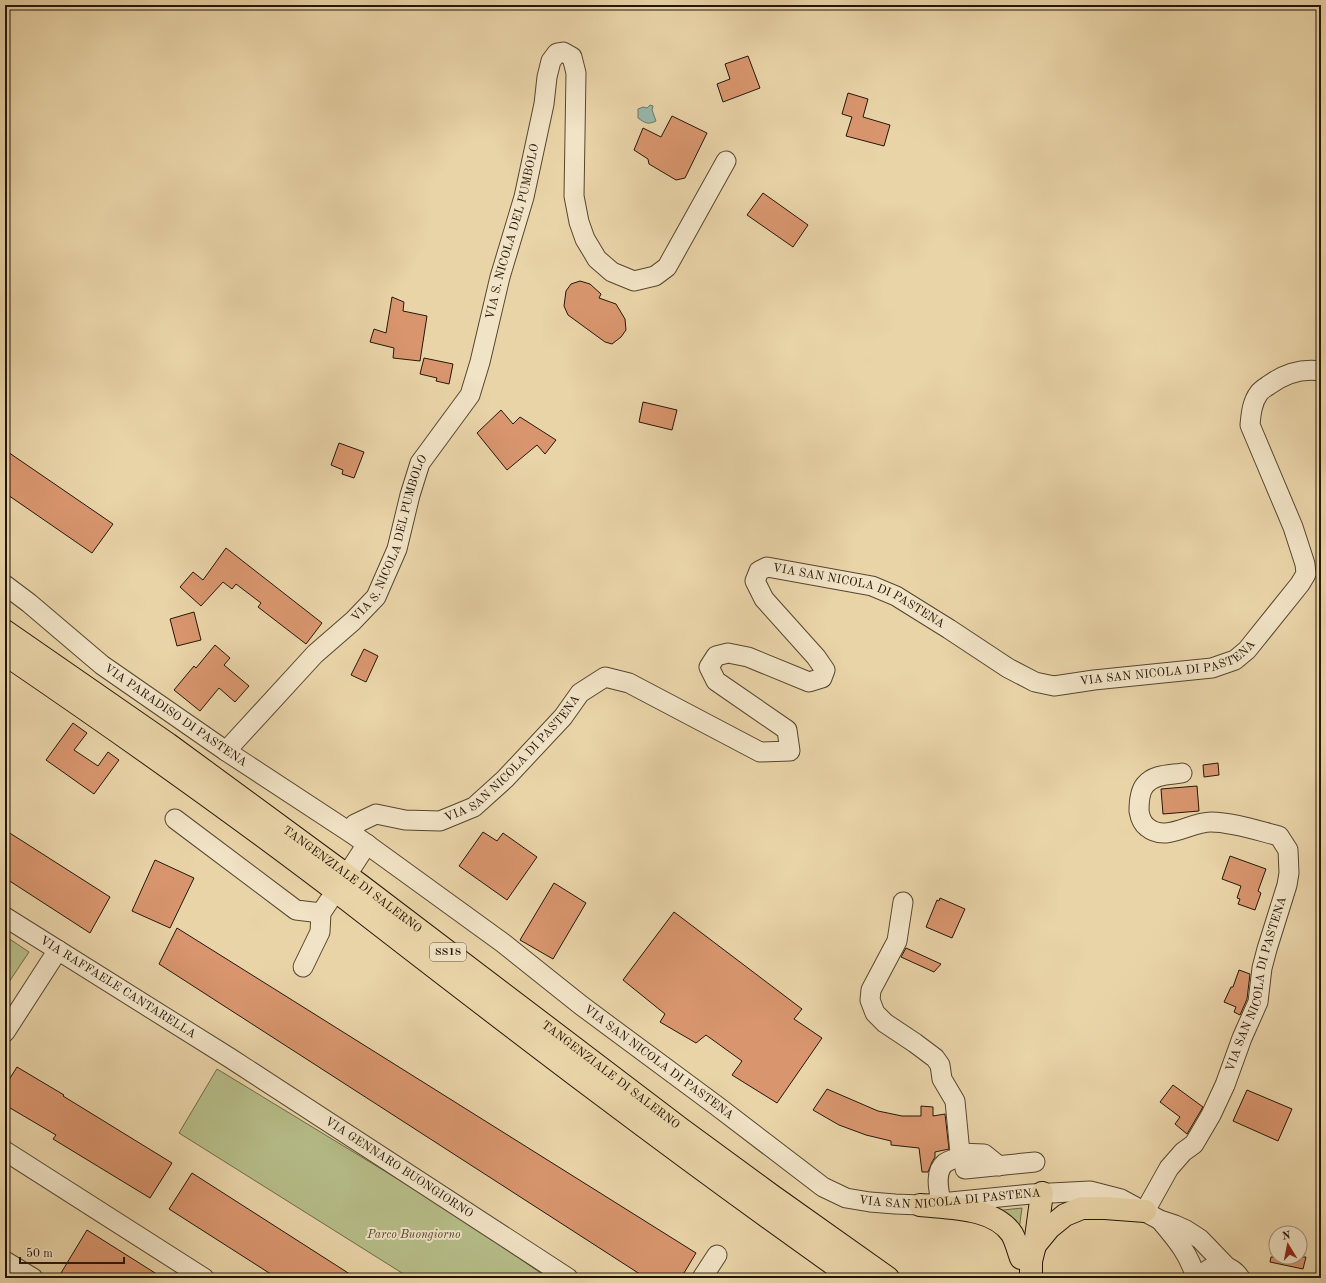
<svg xmlns="http://www.w3.org/2000/svg" width="1326" height="1283" font-family="'Old Standard TT',serif">
	<style>
		.green { fill: #b6bd88; stroke: #6e6a48 }
		.water { fill: #97b8ab; stroke: #697869 }
		.building { fill: #d9966e; stroke: #251707 }
		.lines { fill: none; stroke-linecap: round; stroke-linejoin: round }
		.minor-casing { stroke: #56462f; stroke-width: 21 }
		.highway-casing { stroke: #251707; stroke-width: 24 }
		.minor { stroke: #f1e3c6; stroke-width: 19 }
		.highway { stroke: #e9d4a8; stroke-width: 22 }
		.labels { text-anchor: middle; dominant-baseline: central; stroke-width: 4; stroke-linejoin: round; paint-order: stroke }
		.shield { fill: #f1e3c6; stroke: #625440; stroke-width: 1 }
		.shield-label { font-size: 11px; font-weight: bold; fill: #251707 }
		.street-label { font-size: 12px; fill: #251707; stroke: #f1e3c6 }
		.park-label { font-size: 12px; font-style: italic; fill: #50492e; stroke: #f1e3c6 }
	</style>
	<rect width="100%" height="100%" fill="#e9d4a8"/>
	<filter id="stains"><feTurbulence type="fractalNoise" baseFrequency=".005" numOctaves="4"/><feColorMatrix values="0 0 0 0 .2 0 0 0 0 .09 0 0 0 0 .02 0 0 0 .5 -.17"/></filter>
	<radialGradient id="worn" r=".72"><stop offset=".6" stop-color="#630" stop-opacity="0"/><stop offset="1" stop-color="#630" stop-opacity=".3"/></radialGradient>
	<!-- green -->
	<g class="green">
		<path d="M5,936l24,16 -24,36z"/>
		<path d="M217,1069l230,140 101,69h-138l-231,-145z"/>
		<path d="M1022,1208l-4,29 -24,-26z"/>
	</g>
	<!-- water -->
	<path class="water" d="M650,105l3,1 -1,4 4,11c-8,4 -11,2 -18,-3v-9l5,-2 4,1z"/>
	<!-- building -->
	<g class="building">
		<path d="M748,56l12,32 -37,14 -6,-18 13,-5 -5,-15z"/>
		<path d="M848,93l20,6 -5,18 27,8 -6,21 -38,-10 6,-19 -10,-3z"/>
		<path d="M672,116l35,17 -22,45 -9,2 -27,-16 -1,-5 -14,-9 9,-22 18,9z"/>
		<path d="M763,193l45,32 -15,22 -46,-32z"/>
		<path d="M580,281l10,3 11,10 -2,4 17,6 9,15 1,11 -5,7 -9,7 -7,-2 -37,-27 -4,-9 2,-15 5,-7z"/>
		<path d="M392,297l12,5 -1,9 24,5 -7,45 -27,-3 1,-10 -24,-6 4,-13 12,4z"/>
		<path d="M424,358l29,6 -4,20 -13,-3 1,-3 -17,-4z"/>
		<path d="M643,402l34,8 -5,20 -33,-8z"/>
		<path d="M501,410l12,14 7,-7 36,23 -11,14 -8,-9 -30,25 -30,-37z"/>
		<path d="M339,443l25,9 -10,26 -12,-4 1,-4 -12,-5z"/>
		<path d="M5,450l108,74 -21,29 -87,-60z"/>
		<path d="M226,548l96,75 -16,21 -48,-37 3,-4 -25,-19 -4,5 -9,-7 -22,24 -21,-19 13,-15 10,8z"/>
		<path d="M194,612l7,28 -24,6 -7,-27z"/>
		<path d="M215,645l15,13 -6,7 25,21 -14,16 -16,-14 -19,23 -26,-21 20,-24 2,2z"/>
		<path d="M364,649l14,7 -12,26 -15,-7z"/>
		<path d="M73,723l14,10 -13,17 24,16 10,-14 11,8 -25,34 -48,-34z"/>
		<path d="M1218,763l1,12 -15,2 -1,-12z"/>
		<path d="M1197,786l2,25 -36,3 -2,-25z"/>
		<path d="M5,830l105,67 -20,36 -85,-55z"/>
		<path d="M483,832l14,9 6,-8 34,24 -30,43 -48,-34z"/>
		<path d="M1230,856l36,13 -8,22 3,2 -6,17 -17,-6 2,-5 -3,-1 4,-12 -19,-7z"/>
		<path d="M155,860l39,18 -24,50 -38,-17z"/>
		<path d="M554,883l32,20 -33,56 -33,-19z"/>
		<path d="M940,898l25,11 -13,29 -26,-11 11,-27 2,1z"/>
		<path d="M674,912l128,97 -8,10 28,19 -45,65 -45,-28 10,-14 -36,-26 -10,8 -36,-21 5,-8 -42,-34z"/>
		<path d="M177,928l519,325 -15,25h-35l-487,-314z"/>
		<path d="M906,948l35,16 -7,8 -33,-15z"/>
		<path d="M1239,970l11,4 -3,25 -7,16 -6,-3 2,-5 -12,-5 7,-15h2z"/>
		<path d="M17,1067l47,28 -1,1 109,67 -22,35 -97,-59 3,-4 -51,-30v-19z"/>
		<path d="M1173,1085l30,22 -16,27 -12,-10 5,-7 -20,-15z"/>
		<path d="M827,1089l51,22 24,5h19v-10l12,1v9l12,-2 4,35 -14,3v5l-3,5 -4,10h-6l-3,-24 -28,-3v-4l-25,-6 -27,-10 -26,-15z"/>
		<path d="M1247,1090l45,19 -14,32 -45,-20z"/>
		<path d="M192,1173l164,105h-79l-108,-69z"/>
		<path d="M87,1230l76,48h-105z"/>
		<path d="M1271,1257h35l-3,12 -33,-7z"/>
	</g>
	<g class="lines">
		<defs>
			<g id="minor">
				<path id="s1" d="M5,585l24,18 73,62 124,86 128,84 149,108 79,63 135,100 106,81 23,11 24,4 25,2 25,1 111,-11 59,-3 31,8 39,21 15,5 11,5 14,9 27,28"/>
				<path id="s2" d="M226,751l89,-97 38,-33 23,-24 21,-48 13,-54 10,-32 50,-68 10,-33 20,-85 24,-80 20,-93 3,-27 4,-16 6,-8 6,-1 9,5 4,16 -2,123 5,26 6,17 12,20 15,13 22,9 21,-5 12,-9 59,-106"/>
				<path d="M175,819l121,91 25,3"/>
				<path id="s3" d="M354,835l1,-11 21,-10 29,6 35,1 34,-14 31,-28 58,-62 17,-24 25,-16 24,6 131,69 30,-1 -3,-21 -71,-49 -7,-14 7,-11 12,-3 20,4 61,25 13,-4 3,-8 -9,-13 -52,-58 -9,-18 4,-10 8,-4 105,19 24,10 53,33 59,39 27,14 19,4 40,-6 118,-12 23,-8 12,-10 53,-66 6,-10 -1,-10 -12,-37 -43,-102c1,-11 2,-23 9,-32 2,-3 7,-6 10,-8 15,-11 33,-17 52,-14"/>
				<path d="M352,867l15,-23"/>
				<path d="M903,902l-6,39 -26,49 -1,10 5,13 10,10 30,20 20,15 5,7 2,14 13,22 5,52c-6,9 -8,5 -15,10 -11,9 -6,28 -4,39"/>
				<path id="s4" d="M5,917l225,141 338,220"/>
				<path d="M303,967l17,-35 1,-19 8,-12"/>
				<path d="M5,1032l53,-82"/>
				<path d="M5,1151l199,127"/>
				<path d="M960,1153l24,1 15,12"/>
				<path d="M965,1169l70,-7"/>
				<path id="s5" d="M1145,1211l24,-43 14,-16 11,-8 17,-29 14,-30 17,-47 16,-36 4,-34 5,-19 20,-64 2,-12 -1,-23 -9,-14c-20,-5 -47,-14 -68,-14 -22,0 -45,21 -64,5 -4,-3 -7,-10 -8,-16 0,-7 1,-20 6,-26 9,-11 25,-10 37,-12"/>
				<path d="M1161,1221c16,19 28,33 35,57"/>
				<path d="M5,1261l28,17"/>
				<path d="M702,1278l15,-23"/>
				<path d="M1201,1278c9,-17 30,-15 39,0"/>
			</g>
			<g id="highway">
				<path id="s6" d="M5,631l163,113 192,141 321,244 90,66 117,83"/>
				<path d="M5,654c116,79 232,161 344,247 166,129 332,256 504,377"/>
				<path d="M920,1205c29,3 74,2 92,29 4,7 6,16 9,24"/>
				<path d="M1035,1245l14,-17 16,-13 17,-7h23l40,3"/>
				<path d="M1031,1278v-17l4,-16 7,-52"/>
			</g>
		</defs>
		<!-- minor casing -->
		<use href="#minor" class="minor-casing"/>
		<!-- highway casing -->
		<use href="#highway" class="highway-casing"/>
		<!-- minor -->
		<use href="#minor" class="minor"/>
		<!-- highway -->
		<use href="#highway" class="highway"/>
	</g>
	<g class="labels">
		<!-- shield labels -->
		<rect class="shield" x="430" y="943" width="36" height="18" rx="3"/>
		<g class="shield-label">
			<text x="448" y="952">SS18</text>
		</g>
		<!-- street labels -->
		<g class="street-label">
			<text stroke="none"><textPath href="#s2" startOffset="610">VIA S. NICOLA DEL PUMBOLO</textPath></text>
			<text stroke="none"><textPath href="#s2" startOffset="274">VIA S. NICOLA DEL PUMBOLO</textPath></text>
			<text stroke="none"><textPath href="#s3" startOffset="1012">VIA SAN NICOLA DI PASTENA</textPath></text>
			<text stroke="none"><textPath href="#s3" startOffset="1348">VIA SAN NICOLA DI PASTENA</textPath></text>
			<text stroke="none"><textPath href="#s1" startOffset="215">VIA PARADISO DI PASTENA</textPath></text>
			<text stroke="none"><textPath href="#s3" startOffset="196">VIA SAN NICOLA DI PASTENA</textPath></text>
			<text stroke="none"><textPath href="#s6" startOffset="427">TANGENZIALE DI SALERNO</textPath></text>
			<text stroke="none"><textPath href="#s5" startOffset="257">VIA SAN NICOLA DI PASTENA</textPath></text>
			<text stroke="none"><textPath href="#s4" startOffset="133">VIA RAFFAELE CANTARELLA</textPath></text>
			<text stroke="none"><textPath href="#s1" startOffset="810">VIA SAN NICOLA DI PASTENA</textPath></text>
			<text stroke="none"><textPath href="#s6" startOffset="751">TANGENZIALE DI SALERNO</textPath></text>
			<text stroke="none"><textPath href="#s4" startOffset="467">VIA GENNARO BUONGIORNO</textPath></text>
			<text stroke="none"><textPath href="#s1" startOffset="1146">VIA SAN NICOLA DI PASTENA</textPath></text>
		</g>
		<!-- park labels -->
		<g class="park-label">
			<text x="414" y="1235">Parco Buongiorno</text>
		</g>
	</g>
	<!-- margin -->
	<rect width="1326" height="1283" fill="none" stroke="#e9d4a8" stroke-width="20"/>
	<rect x="6" y="6" width="1314" height="1271" fill="none" stroke="#251707" stroke-width="2"/>
	<rect x="10" y="10" width="1306" height="1263" fill="none" stroke="#251707"/>
	<!-- north arrow -->
	<g transform="translate(1288 1245) rotate(350)"><circle r="19" fill="#f1e3c6" stroke="#9f917a"/>
	<path d="M0-3L7 15L0 10L-7 15Z" fill="#8f2418"/>
	<text y="-6" font-size="11" font-weight="bold" text-anchor="middle" fill="#251707">N</text>
	</g>
	<!-- scale -->
	<path d="M20 1257v6h104v-6" fill="none" stroke="#251707" stroke-width="2"/>
	<text x="26" y="1257" font-size="12" fill="#251707" stroke="#f1e3c6" stroke-width="3" paint-order="stroke">50 m</text>
	<rect width="100%" height="100%" filter="url(#stains)"/>
	<rect width="100%" height="100%" fill="url(#worn)"/>
</svg>
